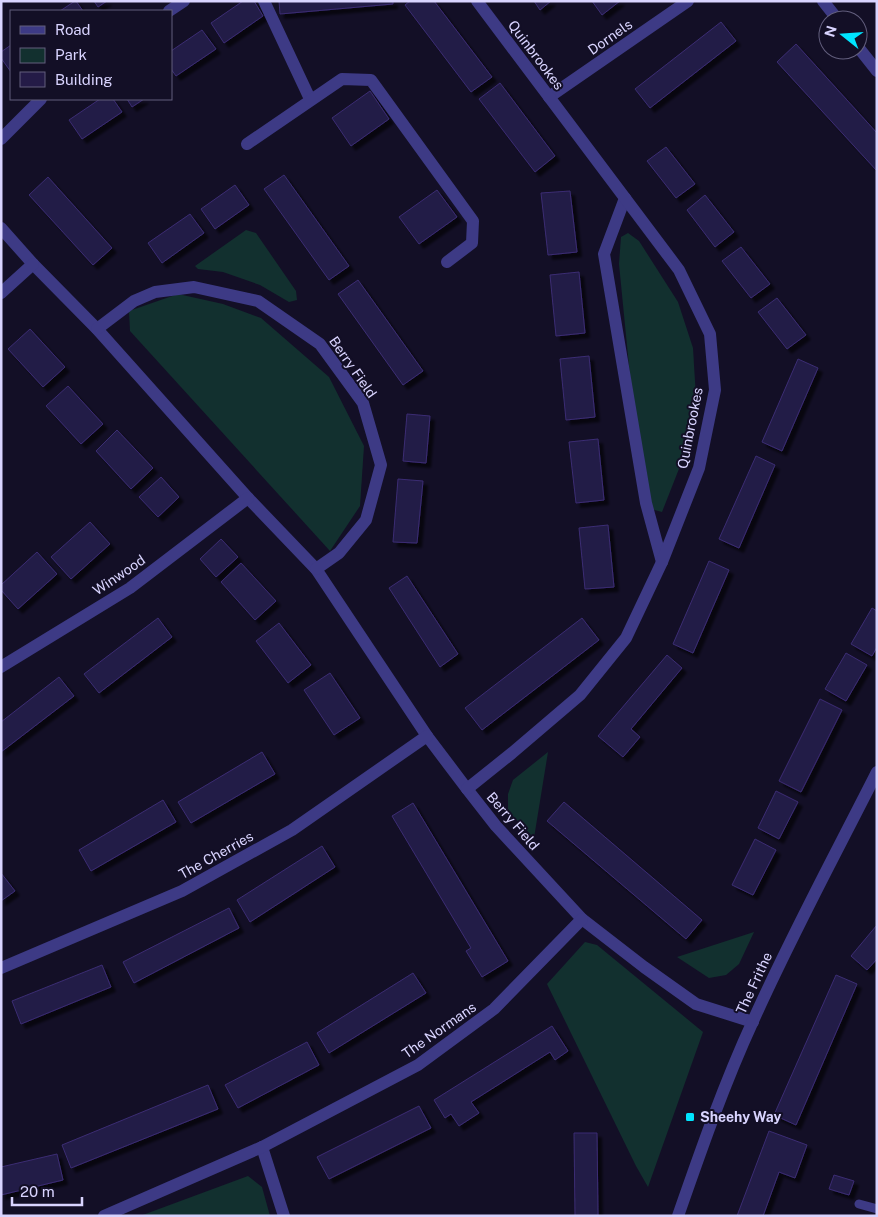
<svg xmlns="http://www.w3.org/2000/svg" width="878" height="1217" font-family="'Public Sans',sans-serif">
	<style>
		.green { fill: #12302f }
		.building { fill: #241b47; stroke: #3b2d73; filter: url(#shadow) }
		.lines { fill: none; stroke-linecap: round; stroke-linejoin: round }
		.lane { stroke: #3d3a85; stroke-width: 9 }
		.street { stroke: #3d3a85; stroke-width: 12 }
		.poi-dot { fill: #00e5ff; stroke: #130f26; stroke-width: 2 }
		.labels { text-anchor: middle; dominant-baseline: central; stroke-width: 4; stroke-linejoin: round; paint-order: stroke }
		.street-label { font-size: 14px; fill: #d9d4ff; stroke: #130f26 }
		.poi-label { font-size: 14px; font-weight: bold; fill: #d9d4ff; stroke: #130f26; text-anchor: start }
	</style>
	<defs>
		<filter id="shadow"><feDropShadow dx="4.5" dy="4.5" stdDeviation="1" flood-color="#0009"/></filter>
	</defs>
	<rect width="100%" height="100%" fill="#130f26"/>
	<!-- green -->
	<g class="green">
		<path d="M246,230l10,3 40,58 1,9 -8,2 -29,-17 -37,-13 -25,-3 -3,-3z"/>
		<path d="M628,233l11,8 39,61 15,46 3,50 -10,53 -24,61 -11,-3 -9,-11 -23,-234 2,-27z"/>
		<path d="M178,294l45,10 38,14 68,59 35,69 -4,60 -30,45 -200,-220 -1,-20z"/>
		<path d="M548,752l-14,86 -26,-27v-17l5,-14z"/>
		<path d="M754,932l-15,32 -13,11 -17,3 -32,-21z"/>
		<path d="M585,942l12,3 106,87 -55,155 -12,-21 -89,-182z"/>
		<path d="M248,1176l14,11 8,29h-130z"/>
	</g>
	<!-- building -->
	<g class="building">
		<path d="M75,1h1l7,10h-23z"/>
		<path d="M94,1h13l-9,6z"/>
		<path d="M243,1h11l9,15 -39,27 -13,-20z"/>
		<path d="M279,1h114v3l-113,10z"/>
		<path d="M410,1h24l58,76 -21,15 -66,-87z"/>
		<path d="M534,1h17l-11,9z"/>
		<path d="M592,1h28l-18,14z"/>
		<path d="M721,22l15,19 -86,67 -15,-19z"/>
		<path d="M202,30l14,19 -40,27 -5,-7v-18z"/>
		<path d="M796,44l81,89v38l-100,-109z"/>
		<path d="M11,45v27l-10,-14v-6z"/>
		<path d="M500,83l55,73 -20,16 -56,-73z"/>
		<path d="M370,91l19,28 -38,27 -19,-28z"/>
		<path d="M100,99h13l9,13 -40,27 -13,-19z"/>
		<path d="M127,99h17l-12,8z"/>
		<path d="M666,147l29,37 -19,14 -29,-37z"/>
		<path d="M284,175l65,91 -20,14 -65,-91z"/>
		<path d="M48,177l64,71 -19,17 -64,-70z"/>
		<path d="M235,185l14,20 -34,24 -14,-20z"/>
		<path d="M437,190l20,27 -38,27 -20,-27z"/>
		<path d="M570,191l7,61 -29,3 -7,-62z"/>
		<path d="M705,195l29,37 -19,15 -28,-37z"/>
		<path d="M190,214l14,19 -42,30 -14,-20z"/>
		<path d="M741,247l29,37 -19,14 -29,-37z"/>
		<path d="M579,272l6,61 -29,3 -6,-61z"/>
		<path d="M358,280l65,91 -20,14 -65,-91z"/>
		<path d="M777,298l29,37 -19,14 -29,-37z"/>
		<path d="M30,329l35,38 -22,20 -35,-38z"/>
		<path d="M589,356l6,61 -29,3 -6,-61z"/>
		<path d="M798,359l20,9 -36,83 -20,-9z"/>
		<path d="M68,386l35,38 -22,20 -35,-38z"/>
		<path d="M407,414l23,2 -4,47 -23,-2z"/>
		<path d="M117,430l36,38 -22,21 -35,-38z"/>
		<path d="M598,439l6,61 -28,3 -7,-61z"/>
		<path d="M756,456l19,9 -36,83 -20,-9z"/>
		<path d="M161,477l18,20 -21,20 -19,-20z"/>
		<path d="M398,479l25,2 -6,62 -24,-1z"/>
		<path d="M90,522l20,22 -39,35 -20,-22z"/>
		<path d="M608,525l6,62 -29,2 -6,-61z"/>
		<path d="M221,539l17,18 -22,20 -16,-18z"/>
		<path d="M37,552l20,22 -39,35 -17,-19v-5z"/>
		<path d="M709,561l20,9 -36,83 -20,-9z"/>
		<path d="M241,563l35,38 -21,19 -34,-38z"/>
		<path d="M407,576l51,78 -18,13 -51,-79z"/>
		<path d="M872,608l5,3v36l-5,9 -21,-12z"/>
		<path d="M158,618l14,19 -73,56 -15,-19z"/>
		<path d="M582,618l17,22 -117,90 -17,-22z"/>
		<path d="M279,623l32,42 -23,18 -32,-42z"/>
		<path d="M846,653l21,12 -21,36 -21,-12z"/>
		<path d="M667,655l15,13 -51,61 9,8 -17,20 -25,-21z"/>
		<path d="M330,673l30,45 -26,17 -30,-45z"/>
		<path d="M59,677l15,19 -73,56v-30z"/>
		<path d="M820,699l22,11 -41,82 -22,-11z"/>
		<path d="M262,752l13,22 -84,49 -13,-21z"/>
		<path d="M776,791l22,11 -19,37 -21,-11z"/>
		<path d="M163,800l13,22 -85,49 -12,-21z"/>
		<path d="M564,802l138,118 -16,19 -139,-118z"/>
		<path d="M413,803l95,158 -26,16 -16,-26 5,-3 -79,-132z"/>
		<path d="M755,839l21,11 -23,45 -21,-10z"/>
		<path d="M322,846l13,21 -85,55 -13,-22z"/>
		<path d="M1,873l14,18 -14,10z"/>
		<path d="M229,908l10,20 -105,55 -11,-21z"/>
		<path d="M877,925v34l-10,11 -16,-14z"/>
		<path d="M102,965l9,22 -90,37 -9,-23z"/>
		<path d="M413,973l13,20 -97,60 -12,-20z"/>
		<path d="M836,975l21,9 -61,141 -22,-10z"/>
		<path d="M552,1026l16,25 -13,9 -5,-8 -79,50 8,11 -20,13 -8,-12 -6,4 -11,-18z"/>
		<path d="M307,1042l12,23 -81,43 -13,-23z"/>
		<path d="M208,1085l10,24 -147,59 -9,-23z"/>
		<path d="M419,1106l12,22 -102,51 -12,-22z"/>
		<path d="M769,1131l38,14 -12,33 -16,-6 -16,44h-26z"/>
		<path d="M574,1133h23l1,83h-23z"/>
		<path d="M57,1154l6,26 -62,15v-28z"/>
		<path d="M834,1175l20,6 -5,14 -20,-6z"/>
	</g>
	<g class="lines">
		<!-- lane -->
		<path class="lane" d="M859,1204l18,5"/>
		<!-- street -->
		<g class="street">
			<path d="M264,1l46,98"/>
			<path d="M823,1l15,19"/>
			<path d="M169,11l15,-10"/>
			<path d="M858,47l19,24"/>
			<path d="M549,97l139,-96"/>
			<path d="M1,139l40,-40"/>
			<path d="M247,144l95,-65 29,1 102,141 -1,22 -25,19"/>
			<path d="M625,198l-21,56 42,249 16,59"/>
			<path d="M1,228l32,36 64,65 151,169 68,71 111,167 40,53 29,37 86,93 62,48 52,37 57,18"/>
			<path d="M1,293l32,-29"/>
			<path d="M97,329l37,-28 21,-9 39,-5 64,14 62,43 43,59 18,62 -15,55 -27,33 -23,16"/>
			<path d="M1,667l129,-79 118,-90"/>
			<path d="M467,789l45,-36 68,-58 46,-57 36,-76 37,-94 16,-78 -5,-56 -31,-64 -202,-269"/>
			<path d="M1,968l181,-77 110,-61 135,-94"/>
			<path d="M262,1147l22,69"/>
			<path d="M104,1216l158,-69 156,-82 76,-56 88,-90"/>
			<path d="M678,1216c23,-66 46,-132 75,-195 38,-85 82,-166 124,-249"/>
		</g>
	</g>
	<!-- markers -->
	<rect class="poi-dot" x="685" y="1112" width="10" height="10" rx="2.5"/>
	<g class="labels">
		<!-- street labels -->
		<g class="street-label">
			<text transform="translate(610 37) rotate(-35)">Dornels</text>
			<text transform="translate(536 55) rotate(53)">Quinbrookes</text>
			<text transform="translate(353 367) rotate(55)">Berry Field</text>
			<text transform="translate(690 428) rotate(-79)">Quinbrookes</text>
			<text transform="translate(119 575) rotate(-34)">Winwood</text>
			<text transform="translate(513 821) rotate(49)">Berry Field</text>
			<text transform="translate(216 855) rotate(-29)">The Cherries</text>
			<text transform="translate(754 983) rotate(-65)">The Frithe</text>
			<text transform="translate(439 1030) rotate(-35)">The Normans</text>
		</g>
		<!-- poi labels -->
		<g class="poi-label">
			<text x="700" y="1117">Sheehy Way</text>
		</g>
	</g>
	<!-- border -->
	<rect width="878" height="1217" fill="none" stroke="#d9d4ff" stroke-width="5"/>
	<!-- legend -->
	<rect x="10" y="10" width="162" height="90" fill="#130f26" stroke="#625e7d"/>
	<rect x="20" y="26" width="25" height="8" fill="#3d3a85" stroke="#625e7d"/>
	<text x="55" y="35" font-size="15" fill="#d9d4ff">Road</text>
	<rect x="20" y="48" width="25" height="15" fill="#12302f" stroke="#625e7d"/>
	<text x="55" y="60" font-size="15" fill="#d9d4ff">Park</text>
	<rect x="20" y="72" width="25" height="15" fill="#241b47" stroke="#625e7d"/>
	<text x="55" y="85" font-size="15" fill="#d9d4ff">Building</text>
	<!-- north arrow -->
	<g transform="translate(843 35) rotate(287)"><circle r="24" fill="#130f26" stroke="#625e7d"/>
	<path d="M0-4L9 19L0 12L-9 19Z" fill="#00e5ff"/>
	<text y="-8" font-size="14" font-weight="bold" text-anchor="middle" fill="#d9d4ff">N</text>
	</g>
	<!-- scale -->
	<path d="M12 1197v8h70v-8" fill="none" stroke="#d9d4ff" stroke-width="2.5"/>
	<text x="20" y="1197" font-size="15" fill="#d9d4ff" stroke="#130f26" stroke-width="4" paint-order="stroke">20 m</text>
</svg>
